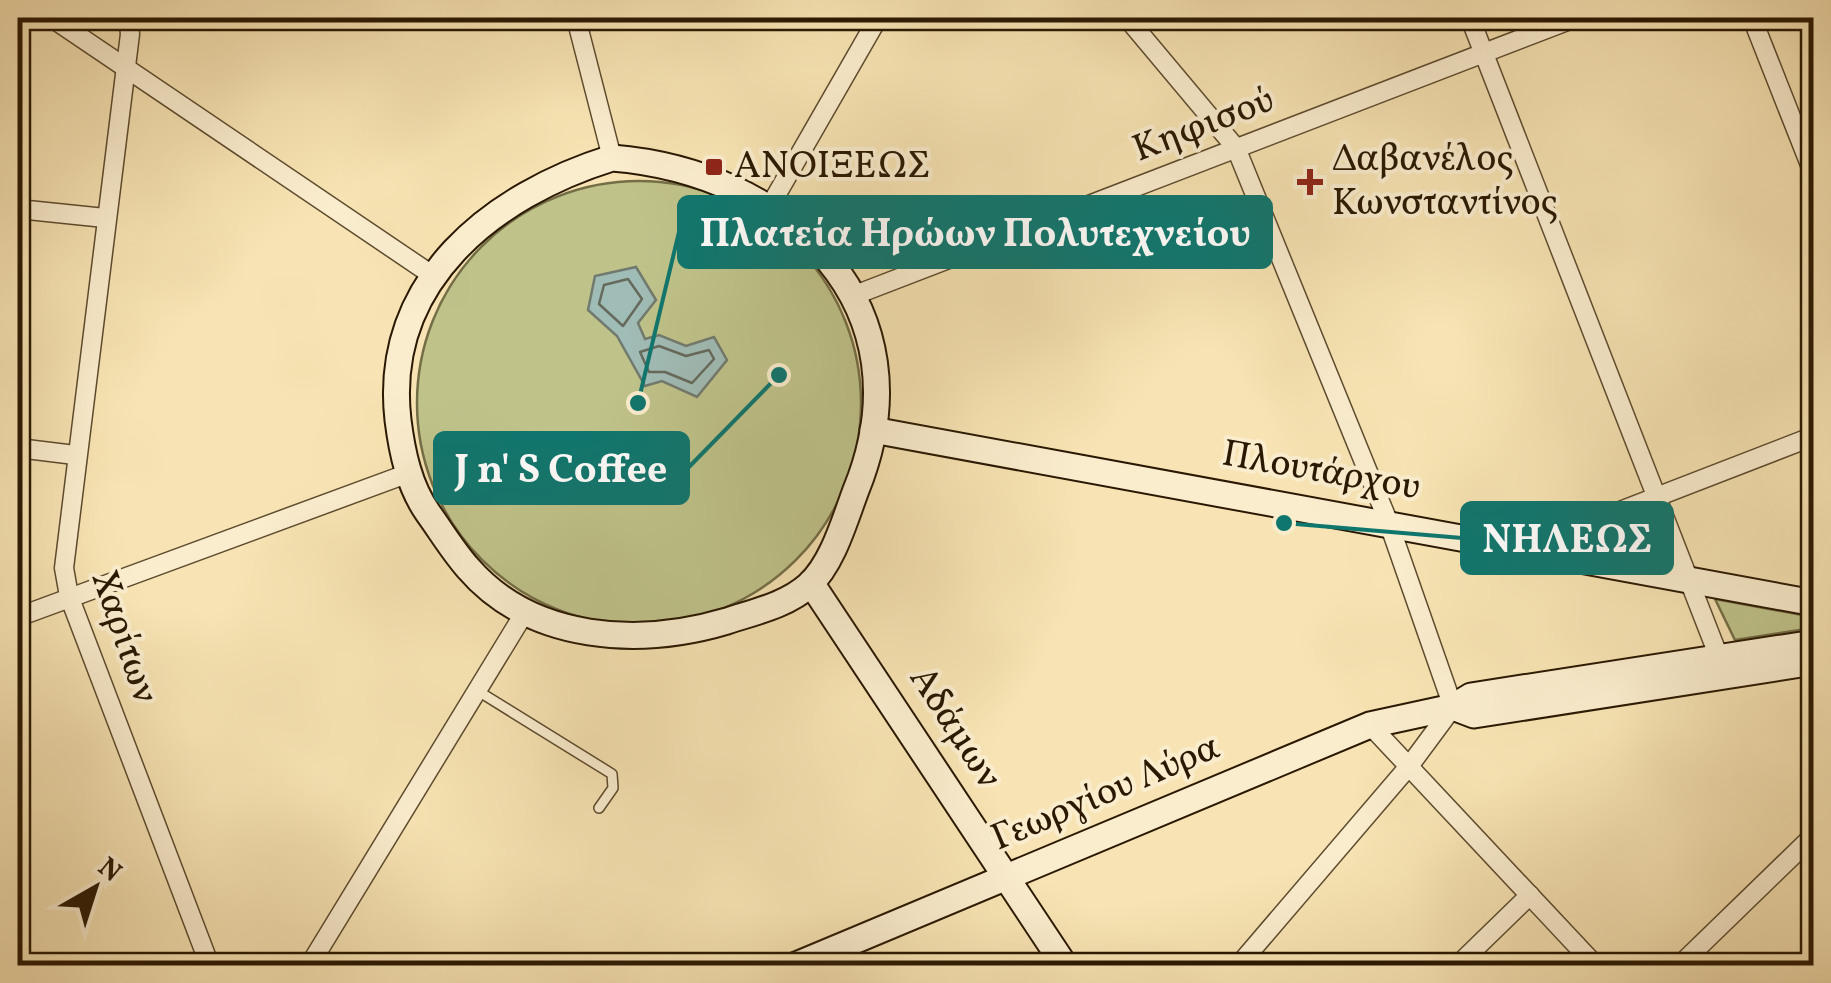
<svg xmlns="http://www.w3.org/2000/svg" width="1831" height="983" font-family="Vollkorn,serif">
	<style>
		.green { fill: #bfc38a; stroke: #746e46; stroke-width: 2.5 }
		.water { fill: #a0bcb6; stroke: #717a6e; stroke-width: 2.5 }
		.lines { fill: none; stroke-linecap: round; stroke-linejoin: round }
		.shore { stroke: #656a5c; stroke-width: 2.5 }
		.lane-casing { stroke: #5d4b2e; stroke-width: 12 }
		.street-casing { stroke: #5d4b2e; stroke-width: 21 }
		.secondary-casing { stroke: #2a1802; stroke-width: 29 }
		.lane { stroke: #faedce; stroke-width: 9 }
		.street { stroke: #faedce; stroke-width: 18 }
		.secondary { stroke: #faedce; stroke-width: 25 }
		.poi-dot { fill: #8f2418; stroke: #faedce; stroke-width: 4 }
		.labels { text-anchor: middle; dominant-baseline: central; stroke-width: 8; stroke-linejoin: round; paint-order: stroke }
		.street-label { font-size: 38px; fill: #2a1802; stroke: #faedce }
		.poi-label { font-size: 38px; fill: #2a1802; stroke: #faedce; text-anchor: start }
		.leader { fill: none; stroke: #0f766e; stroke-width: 4 }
		.callout-dot { fill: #0f766e; stroke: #faedce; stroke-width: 4 }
		.callout { fill: #0f766e; stroke: #0f766e; stroke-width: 4 }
		.callout-label { font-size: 40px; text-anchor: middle; font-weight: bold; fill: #fff }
	</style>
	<rect width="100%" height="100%" fill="#f7e3b3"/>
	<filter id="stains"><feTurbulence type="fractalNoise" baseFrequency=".002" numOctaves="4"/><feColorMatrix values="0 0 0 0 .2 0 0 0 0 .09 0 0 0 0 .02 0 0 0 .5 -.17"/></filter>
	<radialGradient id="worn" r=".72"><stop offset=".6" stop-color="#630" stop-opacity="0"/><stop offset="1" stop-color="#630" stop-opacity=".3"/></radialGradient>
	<!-- green -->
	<g class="green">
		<circle cx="639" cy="403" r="222"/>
		<path d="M1655,500l19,60 -106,-22z"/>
		<path d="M1715,599l98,18v11l-78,12z"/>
	</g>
	<!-- water -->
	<path class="water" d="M636,267l20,33 -18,23 7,16 14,-4 27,11 28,-9 13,23 -30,37 -35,-16 -17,5 -28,-50 -29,-26 7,-34z"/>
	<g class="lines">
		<!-- shore -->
		<g class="shore">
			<path d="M628,279l14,20 -19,27 -24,-22 5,-19z"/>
			<path d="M659,346l27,10 23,-6 5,9 -22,24 -27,-11h-16l-9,-20z"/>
		</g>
		<defs>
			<path id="lane" d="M478,691l134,83 1,14 -14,20"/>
			<g id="street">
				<path d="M52,18l380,257"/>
				<path d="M128,18l2,16 -66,534 5,28 141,370"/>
				<path d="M576,18l36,140"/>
				<path d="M1127,18l109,130 152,373 65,186 -43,58 -172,201"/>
				<path d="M1470,18l252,647"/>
				<path d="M1752,18l62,157"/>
				<path d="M770,206l108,-188"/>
				<path d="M18,209l87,9"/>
				<path d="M855,295l720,-277"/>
				<path d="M18,448l57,7"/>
				<path d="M1527,547l287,-111"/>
				<path d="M18,617l391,-144"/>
				<path d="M1370,725l226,241"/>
				<path d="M309,966l216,-354"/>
				<path d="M1457,966l73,-71"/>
				<path d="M1679,966l135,-131"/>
			</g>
			<g id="secondary">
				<path d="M612,158c177,14 319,148 244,332 -11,29 -23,73 -47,95 -22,20 -55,27 -82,36 -87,26 -195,21 -259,-53 -15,-17 -27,-37 -40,-55 -19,-27 -26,-61 -30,-93 -16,-139 95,-225 214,-262z"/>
				<path d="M873,430l941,173"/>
				<path d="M811,583l254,383"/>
				<path d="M1453,707l21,8 340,-53"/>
				<path d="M794,966l576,-241 83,-18 18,-11 343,-53"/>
			</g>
		</defs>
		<!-- lane casing -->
		<use href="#lane" class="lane-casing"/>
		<!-- street casing -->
		<use href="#street" class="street-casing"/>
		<!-- secondary casing -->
		<use href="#secondary" class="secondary-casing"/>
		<!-- lane -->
		<use href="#lane" class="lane"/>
		<!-- street -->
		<use href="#street" class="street"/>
		<!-- secondary -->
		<use href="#secondary" class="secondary"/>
	</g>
	<!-- markers -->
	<g class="poi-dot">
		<rect x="704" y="157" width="20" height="20" rx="5"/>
		<path d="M1305 167h10v10h10v10h-10v10h-10v-10h-10v-10h10z"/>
	</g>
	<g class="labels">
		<!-- street labels -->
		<g class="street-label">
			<text transform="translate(1204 126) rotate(-21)">Κηφισού</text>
			<text transform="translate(1321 472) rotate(10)">Πλουτάρχου</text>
			<text transform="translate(123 637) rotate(71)">Χαρίτων</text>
			<text transform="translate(954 728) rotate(57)">Αδάμων</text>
			<text transform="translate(1106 794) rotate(-23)">Γεωργίου Λύρα</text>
		</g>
		<!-- poi labels -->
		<g class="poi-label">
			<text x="1332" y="160">Δαβανέλος<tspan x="1332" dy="44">Κωνσταντίνος</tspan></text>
			<text x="734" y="167">ΑΝΟΙΞΕΩΣ</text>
		</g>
	</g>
	<!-- callouts -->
	<path class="leader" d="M638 403L679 232M779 375L688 468M1284 523L1462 538"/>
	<g class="callout-dot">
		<circle cx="638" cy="403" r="10"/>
		<circle cx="779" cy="375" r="10"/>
		<circle cx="1284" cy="523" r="10"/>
	</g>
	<g class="callout">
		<rect x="679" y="197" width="592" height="70" rx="10"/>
		<rect x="435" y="433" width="253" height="70" rx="10"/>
		<rect x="1462" y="503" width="210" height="70" rx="10"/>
	</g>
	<g class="callout-label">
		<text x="975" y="246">Πλατεία Ηρώων Πολυτεχνείου</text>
		<text x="561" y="482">J n' S Coffee</text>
		<text x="1567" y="552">ΝΗΛΕΩΣ</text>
	</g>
	<!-- margin -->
	<rect width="1831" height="983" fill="none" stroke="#f7e3b3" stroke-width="60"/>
	<rect x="20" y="20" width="1791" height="943" fill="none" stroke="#2a1802" stroke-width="5"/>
	<rect x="30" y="30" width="1771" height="923" fill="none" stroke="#2a1802" stroke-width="2.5"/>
	<!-- north arrow -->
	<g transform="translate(95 888) rotate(39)" stroke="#faedce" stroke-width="8" paint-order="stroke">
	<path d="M0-8L18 38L0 25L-18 38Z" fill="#2a1802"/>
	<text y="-15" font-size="28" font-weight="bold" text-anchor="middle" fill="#2a1802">N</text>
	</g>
	<rect width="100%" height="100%" filter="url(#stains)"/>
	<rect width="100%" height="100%" fill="url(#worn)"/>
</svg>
